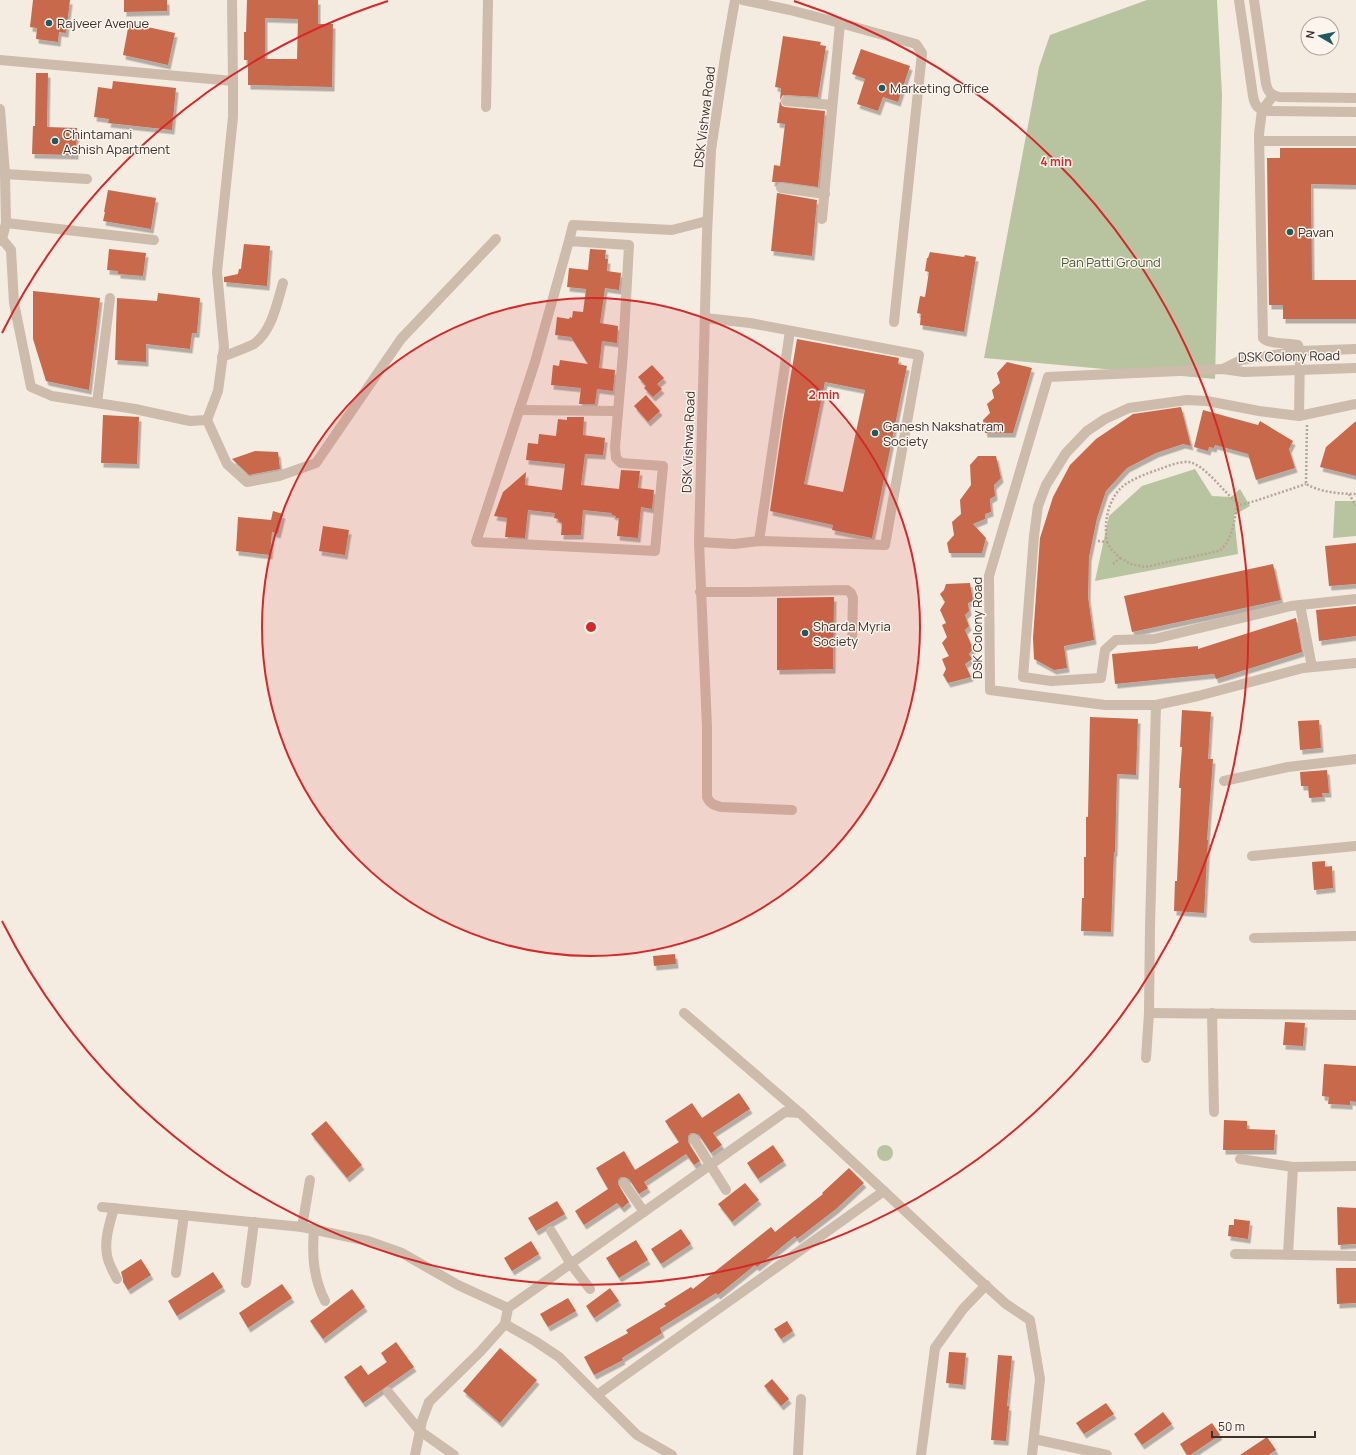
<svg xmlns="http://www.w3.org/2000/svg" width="1356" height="1455" font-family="Manrope,sans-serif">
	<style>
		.green { fill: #b8c4a0 }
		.building { fill: #c8694b; fill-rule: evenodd; filter: url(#shadow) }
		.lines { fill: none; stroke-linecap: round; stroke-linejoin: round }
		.path { stroke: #b9a596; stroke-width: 2.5; stroke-dasharray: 2 2; stroke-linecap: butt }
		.minor { stroke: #cdbbac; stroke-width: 10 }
		.ring { fill: none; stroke: #d62828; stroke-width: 2 }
		.poi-dot { fill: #1f5a5e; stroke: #fbf5ee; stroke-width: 1.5 }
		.labels { text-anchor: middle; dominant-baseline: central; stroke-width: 3; stroke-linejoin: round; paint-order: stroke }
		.poi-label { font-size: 13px; fill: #3b302b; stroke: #fbf5ee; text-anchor: start }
		.street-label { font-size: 13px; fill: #3b302b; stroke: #fbf5ee }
		.park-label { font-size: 13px; fill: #4a5a2e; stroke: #fbf5ee }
		.centre { fill: #d62828; stroke: #fbf5ee; stroke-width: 2 }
		.ring-label { font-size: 12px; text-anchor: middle; font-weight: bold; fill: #d62828; stroke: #fbf5ee; stroke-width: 3; stroke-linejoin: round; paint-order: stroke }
	</style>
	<defs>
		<filter id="shadow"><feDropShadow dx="2.5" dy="4.5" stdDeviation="0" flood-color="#0004"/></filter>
	</defs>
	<rect width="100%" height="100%" fill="#f4ebe1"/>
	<!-- green -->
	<g class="green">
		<path d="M1147,0h70l5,95 -7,284 -231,-21 55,-291 11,-32z"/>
		<path d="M1195,469l17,27 19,1 9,-8 10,17 -16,9 4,39 -143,27 14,-65 33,-30z"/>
		<path d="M1335,501h21v35l-23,2z"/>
		<circle cx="885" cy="1153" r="8"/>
	</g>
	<!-- building -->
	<g class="building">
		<path d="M33,0h37l-4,33 -7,-1 -1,10 -22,-3 1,-11 -7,-1z"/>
		<path d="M124,0h43v11l-43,1z"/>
		<path d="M247,0h71v24h15l-1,63 -84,-2v-25h-4v-28h2zM265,18l33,1 -1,40h-32z"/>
		<path d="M129,23l46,10 -7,32 -45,-10z"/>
		<path d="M783,36l38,6 -1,3 6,1 -8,51 -32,-2h-3l-3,5 1,-12 -6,-1z"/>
		<path d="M861,49l49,17 -12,36 -15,-5 -5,14 -21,-7 8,-25 -13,-5z"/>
		<path d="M36,73h12l-1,54 30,1 -1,27 -44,-1 1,-28h2z"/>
		<path d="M113,81l63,7 -4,42 -64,-7 1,-4 -15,-2 4,-30 14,2z"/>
		<path d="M780,101l2,5 3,1 40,4 -7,76 -36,-5h-10l2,-17 6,1 5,-42 -8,-1z"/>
		<path d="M1280,148h76v37l-45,-1 1,96h44v39h-73v-14h-14l-2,-147h13z"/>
		<path d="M108,190l48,8 -5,31 -48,-8 2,-9h-1z"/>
		<path d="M777,193l40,7 -5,56 -41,-5z"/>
		<path d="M244,244l26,2 -3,40 -43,-4v-5l14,-3 1,-5h2z"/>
		<path d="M109,249l37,4 -3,23 -25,-2v-3l-11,-1z"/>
		<path d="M590,249l16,1 -1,9h3l-1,12 14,2 -2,17 -14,-2 -5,35 18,3 -1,17 -15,-2 -3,27 16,2 -2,21 -16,-2 -2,15h-16l2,-16 -30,-3 2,-20 6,1 1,-6 28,4 -17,-27 -16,-2 2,-18 12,2 1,-2 2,1 1,-7 10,1 3,-23 -19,-2 2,-19 19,2z"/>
		<path d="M930,252l34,5 1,-2 11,2 -12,75 -44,-7 1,-11 -4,-1 3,-17 5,1 4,-25 -4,-1 2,-13h1z"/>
		<path d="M33,291l67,7 -11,92 -43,-9 -13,-42z"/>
		<path d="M158,293l42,5 -3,35h-5l-2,16 -44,-5v18l-31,-2 2,-62 40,3z"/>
		<path d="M797,339l102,19 -1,6 9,2 -35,172 -40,-8 1,-5 -63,-14 13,-90zM825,382l40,8 -22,102 -39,-8z"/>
		<path d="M1007,362l25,6 -19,65h-28l-2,-13 7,-7 -3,-9 7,-6 -2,-8 8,-7 -3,-10z"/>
		<path d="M652,365l12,13 -7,6 5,5 -9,8 -9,-9 2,-2 -8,-9z"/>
		<path d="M646,395l14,16 -12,11 -14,-16z"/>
		<path d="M1181,407l10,39 -8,-2 -27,9 -29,15 -21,23 -9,27 -8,39 -1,40 6,43 -30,6 3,22 -13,2 -20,-11 -1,-21 7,-100 13,-41 17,-32 26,-26 37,-25z"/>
		<path d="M1203,410l55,15 2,-4 33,20 -4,8 6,19 -39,12 -8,-26 -33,-9 -1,3 -5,-1 -1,4 -14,-4z"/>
		<path d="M103,415l36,2 -2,47 -36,-1z"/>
		<path d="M567,417h17l-1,18 22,3 -2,17 -18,-1 -4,31 38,4 2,-19 19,1 -2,17 16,2 -2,19 -11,-2 -3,31 -21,-2 2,-18h-3v-2l-4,-1v-2l-29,-3 -2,25h-20l1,-12 -3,-1 -1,-3 -4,-1 1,-5 -27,-3 -3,28 -20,-1 2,-19 -13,-2 9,-24 23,-20 -1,13 37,5 3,-26 -39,-4 2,-17 10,1 1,-10 17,2 2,-17 9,1z"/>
		<path d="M1356,421v55l-36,-9 6,-20z"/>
		<path d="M255,451l23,1 2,17 -31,6 -17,-16z"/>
		<path d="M978,456h18l5,22 -7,7 1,11 -5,3 1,13 -6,2v5l-12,5 13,14 -4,15h-33l-2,-10 7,-8 -2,-13 9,-8 -1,-14 11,-15 -1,-20z"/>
		<path d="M273,511l10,3 -5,20 -6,-2 -2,23 -34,-4 2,-34 33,3z"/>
		<path d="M323,526l26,4 -4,25 -26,-4z"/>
		<path d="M1356,543v41l-27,2 -4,-40z"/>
		<path d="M1273,564l8,36 -149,32 -8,-36z"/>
		<path d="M970,583l3,18 -5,2 1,8 -4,4 4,11 -4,4 8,19 -4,5 3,5 -7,5 6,13 -23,6 -5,-8 3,-6 -4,-10 7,-3 -7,-13 5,-6 -5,-12 4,-2 -6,-13 5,-8 -5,-8 4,-4 2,-6z"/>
		<path d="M834,597l-1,72 -56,1v-72z"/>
		<path d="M1356,606v30l-37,5 -3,-31z"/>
		<path d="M1296,618l6,34 -86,27 -2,-5 -99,10 -3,-30 86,-8v3z"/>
		<path d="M1182,710l29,2 -3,47h5l-6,81h1l-4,73 -30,-2 1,-30h2l4,-93h-2l3,-41h-2z"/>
		<path d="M1090,717l48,2 -2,56 -19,-1 -2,78h-1l-3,80 -30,-1 1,-33h2v-41h2v-40h2z"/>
		<path d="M1319,720l2,28 -21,2 -2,-29z"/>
		<path d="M1327,770l2,23h-7l1,4 -14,1 -1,-12h-7l-1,-14z"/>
		<path d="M1325,861v6l7,-1 1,22 -19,2 -2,-28z"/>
		<path d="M675,954l1,10 -22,2 -1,-10z"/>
		<path d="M1285,1022l20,1 -2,23 -20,-1z"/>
		<path d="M1324,1064l32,2v36l-6,-1v4l-22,-1 1,-7 -7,-1z"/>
		<path d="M739,1093l11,16 -37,24 9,12 -11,8 -12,-18 -5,-2h-3l-3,3v6l12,19 -6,4 -8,-11 -42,28 4,6 -9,6 -10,-15 -5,-2h-3l-3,3v4l11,18 -7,6 -5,-5 -33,22 -9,-14 33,-22 -12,-21 28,-17 11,19 44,-28 -14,-21 27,-18 10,15z"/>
		<path d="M1224,1120l23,1v8l28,1 -1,20h-51z"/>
		<path d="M326,1121l36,44 -15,13 -36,-44z"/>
		<path d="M773,1145l11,16 -26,18 -11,-16z"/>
		<path d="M849,1168l15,15 -28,26 -39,30 -2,-3 -38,31 -2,-2 -37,30 -2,-2 -56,35 2,5 -40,25 1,2 -29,15 -10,-18 44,-24 -2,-3 40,-24 -2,-2 27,-17 2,2 78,-62 4,5 48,-38 -1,-1z"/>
		<path d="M745,1183l14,17 -27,22 -14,-18z"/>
		<path d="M557,1201l8,13 -29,17 -8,-13z"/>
		<path d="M1337,1207l19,1v36l-18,1z"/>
		<path d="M1234,1219l16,2 -2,18 -20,-3 1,-11h5z"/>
		<path d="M681,1229l10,15 -30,20 -10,-15z"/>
		<path d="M636,1240l12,20 -29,18 -13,-20z"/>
		<path d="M531,1241l8,13 -27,17 -8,-13z"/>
		<path d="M141,1259l10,16 -23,15 -5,-8v-3l-2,-7z"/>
		<path d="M1336,1268h20v35l-19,1z"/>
		<path d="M213,1272l10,15 -46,29 -9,-15z"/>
		<path d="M282,1284l10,14 -44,30 -9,-15z"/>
		<path d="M610,1288l9,13 -25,17 -8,-12z"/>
		<path d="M352,1289l13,18 -42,32 -13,-18z"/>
		<path d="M568,1298l8,13 -28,16 -8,-13z"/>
		<path d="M787,1321l6,10 -12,8 -7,-10z"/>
		<path d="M396,1342l18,25 -51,36 -19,-26 17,-12 7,10 19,-13 -6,-9z"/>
		<path d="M500,1348l37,32 -37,43 -37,-32z"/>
		<path d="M949,1352l17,1 -3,32 -17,-2z"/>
		<path d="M998,1355l14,1 -5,50h2l-3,35 -15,-1z"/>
		<path d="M772,1379l17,20 -8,7 -17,-20z"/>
		<path d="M1106,1403l8,11 -30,20 -8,-11z"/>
		<path d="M1163,1412l9,12 -30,21 -8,-11z"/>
		<path d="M1212,1423l8,12 -30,20h-3l-7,-11z"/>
		<path d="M1267,1437l9,13 -8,5h-28z"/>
	</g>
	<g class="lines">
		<!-- path -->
		<g class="path">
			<path d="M1307,425l-1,59c14,8 34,10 50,10"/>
			<path d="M1349,494l7,12"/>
			<path d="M1098,541l9,1c-3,-18 0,-38 12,-52 7,-9 29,-17 41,-21 8,-3 20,-8 29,-7 15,3 31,25 42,35 3,3 6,5 9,8l15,-4 51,-17"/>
			<path d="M1107,542l4,7 9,9 -8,7"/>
			<path d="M1120,558l11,6 14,3 74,-16c14,-11 14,-27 18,-44l3,-2"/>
		</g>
		<!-- minor -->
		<g class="minor">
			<path d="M232,0l1,81"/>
			<path d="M735,0l-10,57 -14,93 -4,84 -8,308 8,185v70c3,7 7,8 14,10l71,3"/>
			<path d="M743,0l47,10 50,13 -18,196"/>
			<path d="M1239,0l14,96c2,11 6,14 16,15l87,1"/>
			<path d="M1254,0l12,84c2,8 5,11 13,13l77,1"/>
			<path d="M840,23l76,21 6,9 -28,269"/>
			<path d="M0,60l233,21v36l-16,155 7,75 -6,44 -11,29 -17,1 -55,-12 -83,-13 -21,-9 -17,-84 -3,-53 -9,-11"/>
			<path d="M1273,96l-11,14 -3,24 4,204c4,6 26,5 35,7l2,6 -1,65"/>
			<path d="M786,101l46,4"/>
			<path d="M486,107l2,-107"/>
			<path d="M0,109l5,65 1,49 -4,16 -2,2"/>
			<path d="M1259,141h97"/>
			<path d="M5,174l82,5"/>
			<path d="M781,188l44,6"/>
			<path d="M6,223l148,17"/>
			<path d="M569,241l60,4 -6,108 -8,94 1,11 5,5 42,3 -8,85 -179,-9 59,-180 34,-121 4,-16 99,5 35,-9"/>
			<path d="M222,357c10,-4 22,-8 32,-13 18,-13 23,-41 29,-61"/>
			<path d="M1356,368l-112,4 -21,-3 -175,8 -59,199 1,114 115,15h51l42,-9 105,-28 53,-5"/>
			<path d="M1223,369l18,-9 59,-9 56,-2"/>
			<path d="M97,403l13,-105"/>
			<path d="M1356,404l-57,12 -40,-5 -52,-10 -20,-1 -58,8 -24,11 -18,12 -21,22 -20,32 -8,21 -4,30 -11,141 28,4 50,-3 4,-28 11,-10 38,-1 137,-33 65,-7"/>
			<path d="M519,410l99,1"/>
			<path d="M207,420l20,44 20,18 32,-6 37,-13 85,-124 95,-100"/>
			<path d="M759,541l31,-210"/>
			<path d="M699,542l35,2 25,-3 126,4 34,-190 -169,-32 -45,-5"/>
			<path d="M700,592h46l101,-2 4,3 2,5 -1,44"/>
			<path d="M1300,605l12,62"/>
			<path d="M1224,781l64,-14 68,-8"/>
			<path d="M1252,856l104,-10"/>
			<path d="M1254,938l102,-2"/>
			<path d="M684,1013l116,100"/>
			<path d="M1149,1013l207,2"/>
			<path d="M1212,1013l2,99"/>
			<path d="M1146,1058l3,-45 1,-87 6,-221"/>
			<path d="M694,1139l32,51"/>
			<path d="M1240,1159l53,8 63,-1"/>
			<path d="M624,1183l20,29"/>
			<path d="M102,1207l200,20 66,14 34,12 56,32 50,23"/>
			<path d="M114,1208c-4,14 -10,32 -7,47 1,8 6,16 10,24"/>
			<path d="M302,1227l8,-47"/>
			<path d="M314,1229c-2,26 -1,48 11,72"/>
			<path d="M551,1231l20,33 19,25"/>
			<path d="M1235,1254l121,2"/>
			<path d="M1288,1254l5,-87"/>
			<path d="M176,1273l8,-58"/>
			<path d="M246,1283l8,-61"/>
			<path d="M505,1324l3,-16 277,-196 15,1 176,164 30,27 24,16 10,59 -8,76"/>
			<path d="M388,1392l32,39 34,24"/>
			<path d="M597,1395l287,-204"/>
			<path d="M1034,1439l73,16"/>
			<path d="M415,1455l7,-34 7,-19 51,-50 25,-28 30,17 24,16 78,78 35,20"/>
			<path d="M798,1455l3,-56"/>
			<path d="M921,1455l14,-107 28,-39 23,-24"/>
		</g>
	</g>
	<!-- distance rings -->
	<circle cx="591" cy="627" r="329" fill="#d62828" fill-opacity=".12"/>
	<g class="ring">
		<circle cx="591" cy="627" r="329"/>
		<path d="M2 333A658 658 0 0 1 388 1M794 1A658 658 0 1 1 2 921"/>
	</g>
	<!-- markers -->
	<g class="poi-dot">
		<circle cx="49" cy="23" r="4"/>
		<circle cx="882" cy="88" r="4"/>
		<circle cx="55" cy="141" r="4"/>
		<circle cx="1290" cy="232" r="4"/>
		<circle cx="875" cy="433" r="4"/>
		<circle cx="805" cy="633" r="4"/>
	</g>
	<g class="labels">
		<!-- poi labels -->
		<g class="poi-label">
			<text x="57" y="23">Rajveer Avenue</text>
			<text x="890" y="88">Marketing Office</text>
			<text x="63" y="134">Chintamani<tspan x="63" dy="15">Ashish Apartment</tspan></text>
			<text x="1298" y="232">Pavan</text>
			<text x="883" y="426">Ganesh Nakshatram<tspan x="883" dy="15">Society</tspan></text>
			<text x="813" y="626">Sharda Myria<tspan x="813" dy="15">Society</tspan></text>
		</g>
		<!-- street labels -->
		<g class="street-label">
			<text transform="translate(704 117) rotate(-83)">DSK Vishwa Road</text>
			<text transform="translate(1289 356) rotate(-1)">DSK Colony Road</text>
			<text transform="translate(688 442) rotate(-88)">DSK Vishwa Road</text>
			<text transform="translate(977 628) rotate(-90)">DSK Colony Road</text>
		</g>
		<!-- park labels -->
		<g class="park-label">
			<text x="1111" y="262">Pan Patti Ground</text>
		</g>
	</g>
	<circle cx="591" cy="627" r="6" class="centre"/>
	<g class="ring-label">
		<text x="1056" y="166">4 min</text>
		<text x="824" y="399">2 min</text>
	</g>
	<!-- north arrow -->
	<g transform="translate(1320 36) rotate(279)"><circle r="19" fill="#fbf5ee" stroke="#aea6a0"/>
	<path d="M0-3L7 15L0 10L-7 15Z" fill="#1f5a5e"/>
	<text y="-6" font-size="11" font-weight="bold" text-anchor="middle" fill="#3b302b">N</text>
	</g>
	<!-- scale -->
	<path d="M1212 1431v6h103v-6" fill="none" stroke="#3b302b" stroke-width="2"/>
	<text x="1218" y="1431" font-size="12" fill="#3b302b" stroke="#fbf5ee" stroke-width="3" paint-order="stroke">50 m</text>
</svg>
